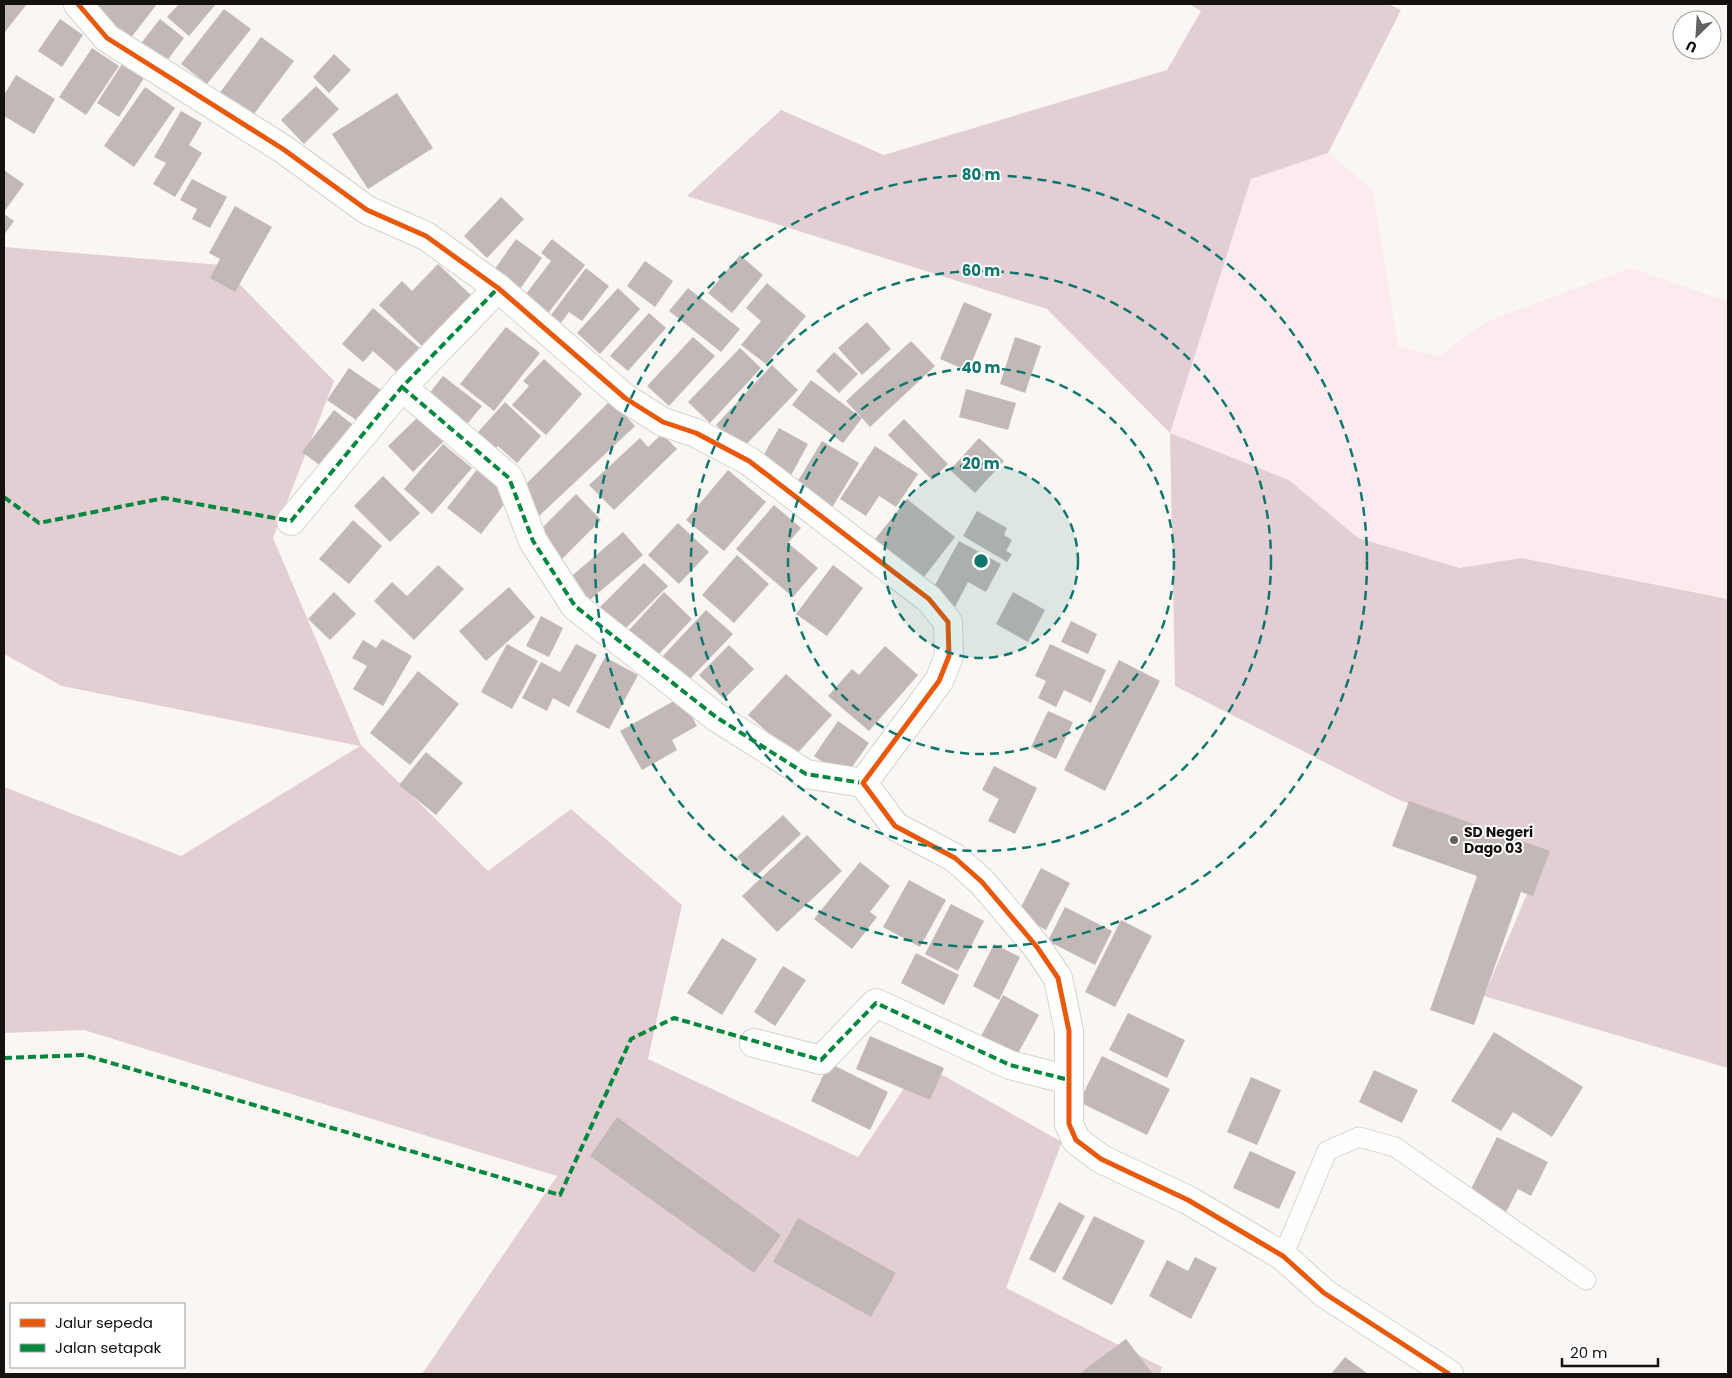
<svg xmlns="http://www.w3.org/2000/svg" width="1732" height="1378" font-family="Poppins,sans-serif">
	<style>
		.green { fill: #fbeaee }
		.forest { fill: #e3ced4 }
		.building { fill: #c2b9b7 }
		.lines { fill: none; stroke-linecap: round; stroke-linejoin: round }
		.service-casing { stroke: #d6d4d1; stroke-width: 21 }
		.minor-casing { stroke: #d6d4d1; stroke-width: 30 }
		.service { stroke: #fefefd; stroke-width: 19 }
		.minor { stroke: #fefefd; stroke-width: 28 }
		.quiet { stroke: #00873e; stroke-width: 4; stroke-dasharray: 8 4; stroke-linecap: butt }
		.cycleway-casing { stroke: #fff; stroke-width: 8 }
		.cycleway { stroke: #e8590c; stroke-width: 5 }
		.ring { fill: none; stroke: #0f766e; stroke-width: 2.5; stroke-dasharray: 9 6 }
		.poi-dot { fill: #64615e; stroke: #fff; stroke-width: 2 }
		.labels { text-anchor: middle; dominant-baseline: central; stroke-width: 4; stroke-linejoin: round; paint-order: stroke }
		.poi-label { font-size: 14px; font-weight: bold; fill: #14110f; stroke: #fff; text-anchor: start }
		.centre { fill: #0f766e; stroke: #fff; stroke-width: 2.5 }
		.ring-label { font-size: 15px; text-anchor: middle; font-weight: bold; fill: #0f766e; stroke: #fff; stroke-width: 4; stroke-linejoin: round; paint-order: stroke }
	</style>
	<rect width="100%" height="100%" fill="#faf6f2"/>
	<!-- green -->
	<path class="green" d="M1328,153l45,37 25,157 41,9 47,-34 145,-54 97,34 -1,296 -206,-40 -61,10 -102,-30 -69,-58 -119,-47 81,-255z"/>
	<!-- forest -->
	<g class="forest">
		<path d="M1189,4h199l13,6 -73,143 -77,26 -81,254 119,47 69,58 102,30 61,-10 207,41v469l-244,-72 61,-145 -148,-52 -222,-113 -5,-253 -123,-124 -360,-113 94,-86 103,45 283,-85 34,-59z"/>
		<path d="M4,247l217,18 113,116 -61,157 88,207 127,126 83,-62 111,96 -34,154 210,98 63,-94 141,79 -56,146 156,79 -2,7h-738l135,-198 -473,-146 -80,3v-246l177,69 179,-110 -298,-60 -58,-32z"/>
	</g>
	<!-- building -->
	<g class="building">
		<path d="M4,4h23l-23,29z"/>
		<path d="M90,4h67l-27,35 -42,-32z"/>
		<path d="M179,4h37l-27,32 -22,-19z"/>
		<path d="M224,9l27,20 -44,55 -26,-20z"/>
		<path d="M60,19l23,16 -21,32 -24,-16z"/>
		<path d="M160,19l24,19 -24,32 -25,-19z"/>
		<path d="M261,37l33,24 -46,61 -32,-24z"/>
		<path d="M92,48l27,18 -33,49 -27,-18z"/>
		<path d="M334,54l17,16 -22,23 -16,-16z"/>
		<path d="M122,64l22,14 -25,39 -22,-14z"/>
		<path d="M16,75l39,24 -21,35 -30,-18v-21z"/>
		<path d="M316,86l23,23 -35,35 -23,-24z"/>
		<path d="M145,87l30,21 -41,59 -30,-21z"/>
		<path d="M397,93l36,55 -65,41 -36,-55z"/>
		<path d="M181,111l21,12 -13,22 13,8 -27,44 -22,-13 13,-21 -12,-6z"/>
		<path d="M4,170l20,14 -20,28z"/>
		<path d="M192,179l35,18 -17,31 -18,-9 5,-10 -17,-9z"/>
		<path d="M501,197l23,22 -37,39 -23,-22z"/>
		<path d="M235,206l37,21 -37,65 -25,-14 10,-19 -11,-6z"/>
		<path d="M4,214l10,7 -10,14z"/>
		<path d="M516,239l26,19 -22,31 -26,-19z"/>
		<path d="M552,239l33,26 -39,51 -23,-18 28,-37 -10,-8z"/>
		<path d="M740,255l23,20 -31,38 -24,-20z"/>
		<path d="M645,261l28,20 -18,26 -28,-21z"/>
		<path d="M438,264l35,33 -49,51 -45,-43 23,-24 10,10z"/>
		<path d="M586,268l23,18 -27,35 -13,-9 -8,11 -10,-8z"/>
		<path d="M767,283l39,33 -40,48 -25,-19 20,-24 -15,-13z"/>
		<path d="M618,288l22,21 -40,45 -23,-21z"/>
		<path d="M688,288l52,41 -19,23 -52,-41z"/>
		<path d="M964,302l28,12 -24,57 -28,-12z"/>
		<path d="M373,308l49,42 -22,25 -27,-24 -10,11 -21,-18z"/>
		<path d="M649,313l17,15 -38,43 -18,-15z"/>
		<path d="M867,322l24,27 -29,26 -24,-27z"/>
		<path d="M506,327l34,26 -46,58 -34,-27z"/>
		<path d="M693,337l22,19 -46,50 -22,-20z"/>
		<path d="M1015,337l26,9 -16,47 -25,-9z"/>
		<path d="M911,341l24,25 -65,61 -8,-9 -19,25 -51,-38 19,-25 51,38 -16,-17z"/>
		<path d="M740,348l21,20 -51,55 -22,-21z"/>
		<path d="M834,352l24,22 -19,19 -23,-22z"/>
		<path d="M544,359l38,35 -36,41 -34,-30 17,-19 -6,-5z"/>
		<path d="M772,365l26,25 -56,59 -26,-24z"/>
		<path d="M349,368l32,22 -22,32 -32,-22z"/>
		<path d="M443,376l39,30 -19,23 -38,-30z"/>
		<path d="M966,389l50,14 -8,27 -49,-13z"/>
		<path d="M611,400l24,26 -96,90 -22,-23z"/>
		<path d="M505,402l36,34 -24,27 -19,-17 -9,10 -18,-16z"/>
		<path d="M334,410l27,21 -32,41 -27,-20z"/>
		<path d="M420,415l25,25 -32,32 -25,-26z"/>
		<path d="M904,419l44,45 -16,16 -44,-45z"/>
		<path d="M779,428l29,16 -19,35 -30,-16z"/>
		<path d="M662,434l15,15 -63,61 -25,-25 51,-47 8,9z"/>
		<path d="M979,438l25,23 -29,32 -25,-23z"/>
		<path d="M822,441l37,22 -29,48 -37,-22z"/>
		<path d="M443,444l29,24 -40,46 -28,-25z"/>
		<path d="M875,446l43,28 -22,33 -17,-11 -13,20 -26,-17z"/>
		<path d="M482,463l30,31 -31,40 -34,-26z"/>
		<path d="M728,470l38,32 -42,49 -38,-31z"/>
		<path d="M383,476l37,37 -30,29 -36,-36z"/>
		<path d="M576,494l25,26 -42,42 -26,-25z"/>
		<path d="M907,499l48,38 -34,44 -49,-38z"/>
		<path d="M774,505l27,23 -13,15 30,25 -25,29 -57,-48z"/>
		<path d="M977,511l30,17 -3,7 8,5 -6,11 6,3 -5,8 -44,-26z"/>
		<path d="M353,520l29,26 -33,38 -30,-25z"/>
		<path d="M678,523l31,29 -30,32 -31,-29z"/>
		<path d="M623,532l20,23 -58,49 -19,-23z"/>
		<path d="M959,541l42,23 -15,28 -18,-10 -13,25 -25,-13z"/>
		<path d="M737,555l32,29 -35,39 -32,-28z"/>
		<path d="M644,563l24,23 -51,51 -24,-23z"/>
		<path d="M438,565l26,24 -50,51 -40,-39 18,-19 15,14z"/>
		<path d="M833,565l30,23 -36,48 -31,-22z"/>
		<path d="M509,587l26,30 -49,44 -27,-30z"/>
		<path d="M334,592l22,22 -26,26 -22,-21z"/>
		<path d="M664,592l28,27 -35,37 -28,-26z"/>
		<path d="M1013,592l32,18 -17,32 -32,-18z"/>
		<path d="M706,610l27,24 -47,49 -26,-24z"/>
		<path d="M541,616l22,12 -14,29 -23,-11z"/>
		<path d="M1071,621l26,13 -9,20 -27,-12z"/>
		<path d="M382,639l30,17 -29,50 -30,-17 14,-23 -15,-8 11,-18 13,8z"/>
		<path d="M507,644l31,17 -26,48 -31,-17z"/>
		<path d="M576,644l21,11 -28,52 -16,-9 -6,13 -25,-13 19,-36 19,10z"/>
		<path d="M1050,644l56,26 -15,33 -27,-13 -8,17 -18,-9 8,-17 -11,-5z"/>
		<path d="M729,645l25,24 -30,30 -25,-24z"/>
		<path d="M885,646l33,29 -49,56 -41,-35 24,-27 7,6z"/>
		<path d="M605,657l33,18 -29,54 -33,-17z"/>
		<path d="M1119,660l41,21 -55,110 -41,-21z"/>
		<path d="M418,671l41,33 -49,61 -40,-32z"/>
		<path d="M786,674l46,41 -37,41 -47,-41z"/>
		<path d="M681,697l16,29 -25,14 5,10 -35,20 -22,-39z"/>
		<path d="M1048,711l25,11 -17,37 -25,-12z"/>
		<path d="M838,721l31,22 -24,34 -31,-21z"/>
		<path d="M426,752l37,31 -27,32 -37,-30z"/>
		<path d="M994,766l43,22 -22,46 -27,-13 11,-22 -17,-9z"/>
		<path d="M1409,801l141,50 -17,45 -12,-4 -47,133 -44,-15 47,-134 -85,-30z"/>
		<path d="M783,815l18,19 -46,43 -18,-20z"/>
		<path d="M807,835l35,36 -65,61 -35,-36z"/>
		<path d="M860,862l30,24 -20,26 7,5 -25,32 -38,-30z"/>
		<path d="M1041,868l29,15 -24,47 -29,-15z"/>
		<path d="M909,880l37,20 -26,47 -37,-20z"/>
		<path d="M951,904l33,17 -26,50 -33,-17z"/>
		<path d="M1065,907l47,24 -17,34 -47,-24z"/>
		<path d="M1121,920l31,16 -37,71 -30,-15z"/>
		<path d="M722,938l35,21 -35,56 -35,-22z"/>
		<path d="M994,944l26,13 -21,43 -26,-14z"/>
		<path d="M916,953l43,22 -15,30 -43,-22z"/>
		<path d="M783,966l23,14 -31,46 -21,-14z"/>
		<path d="M1003,995l36,20 -23,42 -36,-19z"/>
		<path d="M1128,1013l57,27 -18,38 -58,-28z"/>
		<path d="M1494,1032l89,55 -31,50 -39,-25 -12,19 -50,-30z"/>
		<path d="M870,1036l74,32 -14,32 -74,-31z"/>
		<path d="M1102,1056l68,33 -23,46 -68,-33z"/>
		<path d="M829,1063l59,29 -18,38 -59,-29z"/>
		<path d="M1374,1070l44,20 -16,33 -43,-21z"/>
		<path d="M1251,1077l30,13 -24,55 -30,-13z"/>
		<path d="M617,1117l164,118 -27,38 -164,-117z"/>
		<path d="M1497,1137l51,25 -17,34 -13,-7 -14,27 -37,-19z"/>
		<path d="M1250,1151l46,21 -17,37 -46,-21z"/>
		<path d="M1059,1202l26,14 -30,57 -26,-14z"/>
		<path d="M1094,1216l51,25 -33,64 -50,-26z"/>
		<path d="M798,1218l98,55 -25,44 -98,-55z"/>
		<path d="M1195,1257l22,11 -26,51 -42,-23 18,-36 21,11z"/>
		<path d="M1126,1339l27,35h-74z"/>
		<path d="M1345,1357l23,17h-37z"/>
	</g>
	<g class="lines">
		<defs>
			<path id="service" d="M1283,1256l44,-105 32,-14 36,10 191,133"/>
			<g id="minor">
				<path d="M78,4l29,34 176,111 84,61 59,26 72,52 127,110 38,24 33,11 53,28 180,138 19,23 1,34 -10,25 -76,102 32,43 60,32 27,24 55,65 21,31 11,53v93l7,16 25,19 87,41 95,56 41,37 125,81"/>
				<path d="M402,387l107,91 24,63 42,65 141,111 90,57 57,9"/>
				<path d="M291,521l111,-134 96,-99"/>
				<path d="M754,1043l67,17 55,-57 134,62 59,15"/>
			</g>
		</defs>
		<!-- service casing -->
		<use href="#service" class="service-casing"/>
		<!-- minor casing -->
		<use href="#minor" class="minor-casing"/>
		<!-- service -->
		<use href="#service" class="service"/>
		<!-- minor -->
		<use href="#minor" class="minor"/>
		<!-- quiet -->
		<g class="quiet">
			<path d="M402,387l107,91 24,63 42,65 141,111 90,57 57,9"/>
			<path d="M4,497l35,26 125,-25 127,23 111,-134 96,-99"/>
			<path d="M4,1058l80,-3 476,140 71,-156 43,-21 147,42 55,-57 134,62 59,15"/>
		</g>
		<defs>
			<path id="cycleway" d="M78,4l29,34 176,111 84,61 59,26 72,52 127,110 38,24 33,11 53,28 180,138 19,23 1,34 -10,25 -76,102 32,43 60,32 27,24 55,65 21,31 11,53v93l7,16 25,19 87,41 95,56 41,37 125,81"/>
		</defs>
		<!-- cycleway casing -->
		<use href="#cycleway" class="cycleway-casing"/>
		<!-- cycleway -->
		<use href="#cycleway" class="cycleway"/>
	</g>
	<!-- distance rings -->
	<circle cx="981" cy="561" r="97" fill="#0f766e" fill-opacity=".12"/>
	<g class="ring">
		<circle cx="981" cy="561" r="97"/>
		<circle cx="981" cy="561" r="193"/>
		<circle cx="981" cy="561" r="290"/>
		<circle cx="981" cy="561" r="386"/>
	</g>
	<!-- markers -->
	<circle class="poi-dot" cx="1454" cy="840" r="5"/>
	<g class="labels">
		<!-- poi labels -->
		<g class="poi-label">
			<text x="1464" y="832">SD Negeri<tspan x="1464" dy="16">Dago 03</tspan></text>
		</g>
	</g>
	<circle cx="981" cy="561" r="8" class="centre"/>
	<g class="ring-label">
		<text x="981" y="180">80 m</text>
		<text x="981" y="276">60 m</text>
		<text x="981" y="373">40 m</text>
		<text x="981" y="469">20 m</text>
	</g>
	<!-- border -->
	<rect width="1732" height="1378" fill="none" stroke="#14110f" stroke-width="10"/>
	<!-- legend -->
	<rect x="10" y="1303" width="175" height="65" fill="#ffffff" stroke="#a1a09f"/>
	<rect x="20" y="1319" width="25" height="8" fill="#e8590c" stroke="#a1a09f"/>
	<text x="55" y="1328" font-size="15" fill="#14110f">Jalur sepeda</text>
	<rect x="20" y="1344" width="25" height="8" fill="#00873e" stroke="#a1a09f"/>
	<text x="55" y="1353" font-size="15" fill="#14110f">Jalan setapak</text>
	<!-- north arrow -->
	<g transform="translate(1697 35) rotate(205)"><circle r="24" fill="#ffffff" stroke="#a1a09f"/>
	<path d="M0-4L9 19L0 12L-9 19Z" fill="#64615e"/>
	<text y="-8" font-size="14" font-weight="bold" text-anchor="middle" fill="#14110f">U</text>
	</g>
	<!-- scale -->
	<path d="M1562 1358v8h96v-8" fill="none" stroke="#14110f" stroke-width="2.5"/>
	<text x="1570" y="1358" font-size="15" fill="#14110f" stroke="#ffffff" stroke-width="4" paint-order="stroke">20 m</text>
</svg>
